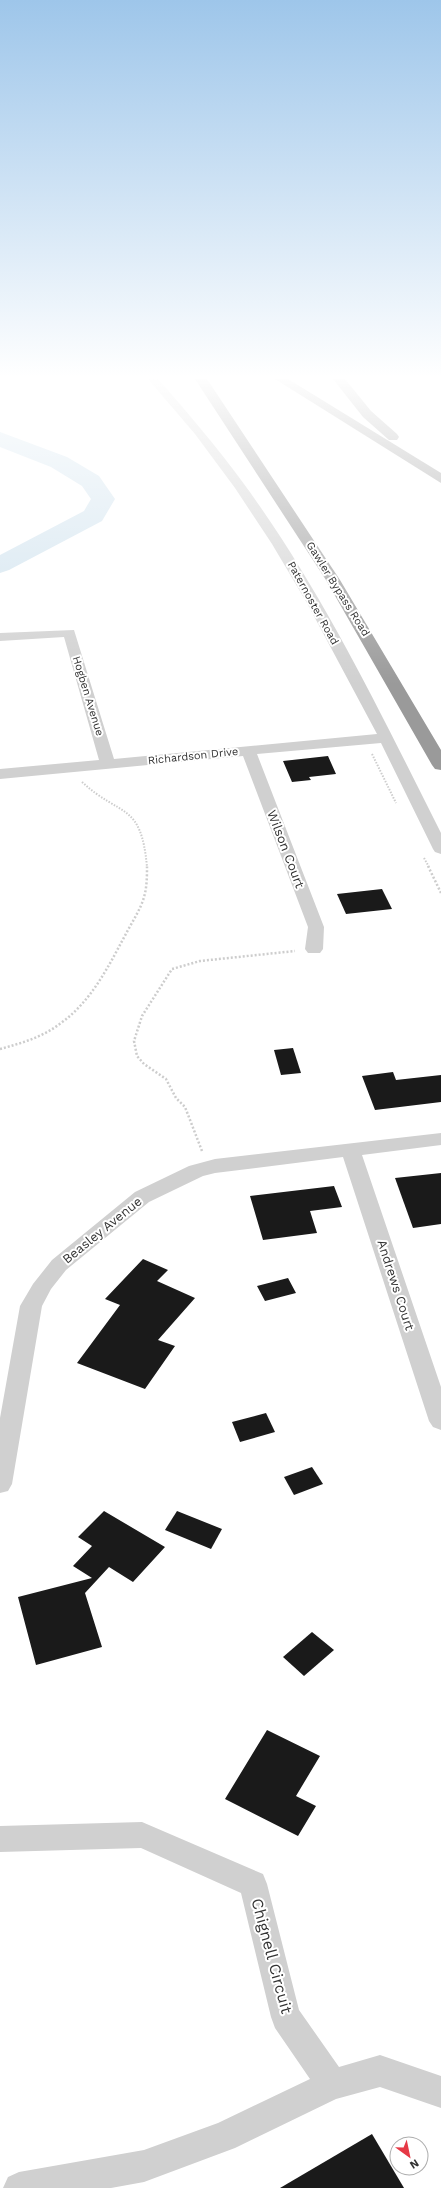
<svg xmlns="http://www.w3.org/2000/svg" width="441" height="2188" font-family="'Work Sans',sans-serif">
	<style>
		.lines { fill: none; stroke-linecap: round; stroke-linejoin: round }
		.river { fill: #cfe2ee; fill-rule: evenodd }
		.building { fill: #1a1a1a }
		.path-far1 { stroke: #cdcdcd; stroke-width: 2; stroke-dasharray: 1.5 1.5; stroke-linecap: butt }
		.path { stroke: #cdcdcd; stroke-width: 2.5; stroke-dasharray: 2 2; stroke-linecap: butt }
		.minor { fill: #d0d0d0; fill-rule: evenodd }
		.motorway { fill: #9a9a9a; fill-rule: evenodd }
		.labels { text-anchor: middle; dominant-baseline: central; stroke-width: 4; stroke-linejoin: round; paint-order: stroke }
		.far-street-label { font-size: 11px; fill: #333; stroke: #fff }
		.street-label { font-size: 13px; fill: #333; stroke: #fff }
		.near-street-label { font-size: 16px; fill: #333; stroke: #fff }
	</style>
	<rect width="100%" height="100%" fill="#fff"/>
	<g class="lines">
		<!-- river -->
		<path class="river" d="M0,432l67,25 32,19 16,23 -13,22 -93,49 -9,3v-18l84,-44 7,-12 -9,-13 -31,-19 -51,-20z"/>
	</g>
	<!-- building -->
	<g class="building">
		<path d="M328,756l8,18 -27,3 2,3 -19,2 -9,-21z"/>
		<path d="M382,889l10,20 -46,5 -9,-20z"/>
		<path d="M293,1048l8,25 -20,2 -7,-25z"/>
		<path d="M393,1072l3,8 45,-5v27l-66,8 -13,-34z"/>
		<path d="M441,1173v51l-28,4 -18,-50z"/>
		<path d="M334,1186l8,21 -32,4 7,22 -54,7 -13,-44z"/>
		<path d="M143,1259l25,11 -11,11 38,17 -37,42 17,6 -30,43 -68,-26 43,-58 -15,-6z"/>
		<path d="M288,1278l8,15 -31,8 -8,-15z"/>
		<path d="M266,1413l9,19 -35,10 -8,-20z"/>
		<path d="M312,1467l11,17 -29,11 -10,-18z"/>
		<path d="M104,1511l61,36 -32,35 -24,-15 -24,26 17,54 -66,18 -18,-68 74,-19 -19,-12 19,-20 -14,-9z"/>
		<path d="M177,1511l45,18 -11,20 -46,-19z"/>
		<path d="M312,1632l22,18 -30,26 -21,-19z"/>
		<path d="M267,1730l53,26 -24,40 20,10 -18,30 -73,-37z"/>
		<path d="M372,2134l32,54h-124z"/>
	</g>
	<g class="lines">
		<!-- path-far1 -->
		<g class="path-far1">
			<path d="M372,754l24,49"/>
			<path d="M82,782c39,36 59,19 65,85"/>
			<path d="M424,858l5,9"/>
		</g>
		<!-- path -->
		<g class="path">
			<path d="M428,866l13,27"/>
			<path d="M0,1049c22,-6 43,-12 61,-26 32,-23 49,-60 67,-93 6,-11 13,-22 16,-33 3,-10 3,-21 3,-31"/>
			<path d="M202,1151l-17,-44 -9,-9 -10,-19 -22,-15 -7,-8 -3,-15 8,-25 30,-47 28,-8 95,-10"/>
		</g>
		<!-- minor -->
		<g class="minor">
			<path d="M148,379h10c30,34 59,68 86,105 79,108 137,230 197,349v21l-6,-2 -2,-3 -52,-106 -124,11 67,173 -1,22 -3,4h-12l-3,-4 3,-22 -65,-171 -243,23v-10l99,-9 -35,-123 -64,4v-8l74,-3 40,129 263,-25 -70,-131 -35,-59 -37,-56 -40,-54z"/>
			<path d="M441,1133v12l-79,10 79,232v43l-8,-3 -4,-6 -86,-264 -128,16 -12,3 -54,26 -83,68 -15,19 -9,17 -30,178 -4,7 -8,2v-75l20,-112 13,-22 19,-24 83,-68 54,-26 26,-7z"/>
			<path d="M142,1822l121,52 4,10 32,126 40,57 41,-12 61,21v32l-61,-21 -44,12 -101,49 -91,34 -33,6h-108l5,-11 11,-5 125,-22 74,-27 92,-44 -35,-51 -4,-11 -30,-124 -100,-45 -141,4v-26z"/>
		</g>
		<!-- motorway -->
		<g class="motorway">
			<path d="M195,379h12l133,201 101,170v20l-6,-1 -3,-4 -106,-185z"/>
			<path d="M275,379h13l153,94v10z"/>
			<path d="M333,379h12l26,32 26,23 2,3 -2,3h-8l-26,-23z"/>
		</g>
	</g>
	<!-- sky -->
	<linearGradient id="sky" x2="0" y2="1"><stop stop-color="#9ec6ea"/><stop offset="0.55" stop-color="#fff"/><stop offset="1" stop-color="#fff" stop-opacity="0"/></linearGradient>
	<rect width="441" height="685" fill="url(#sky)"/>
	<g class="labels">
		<!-- far-street labels -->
		<g class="far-street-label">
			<text transform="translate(338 589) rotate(58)">Gawler Bypass Road</text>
			<text transform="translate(313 603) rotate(61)">Paternoster Road</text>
			<text transform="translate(88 696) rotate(73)">Hogben Avenue</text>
			<text transform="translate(193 756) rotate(-6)">Richardson Drive</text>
		</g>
		<!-- street labels -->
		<g class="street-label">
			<text transform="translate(286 849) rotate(69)">Wilson Court</text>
			<text transform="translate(102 1230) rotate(-39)">Beasley Avenue</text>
			<text transform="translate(396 1285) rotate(72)">Andrews Court</text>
		</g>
		<!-- near-street labels -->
		<g class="near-street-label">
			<text transform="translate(272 1956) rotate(75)">Chignell Circuit</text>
		</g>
	</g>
	<!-- north arrow -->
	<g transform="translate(409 2156) rotate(147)"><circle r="19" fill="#ffffff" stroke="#adadad"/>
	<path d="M0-3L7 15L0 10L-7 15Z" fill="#e63946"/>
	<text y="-6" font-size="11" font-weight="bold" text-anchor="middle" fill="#333333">N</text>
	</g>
</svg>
